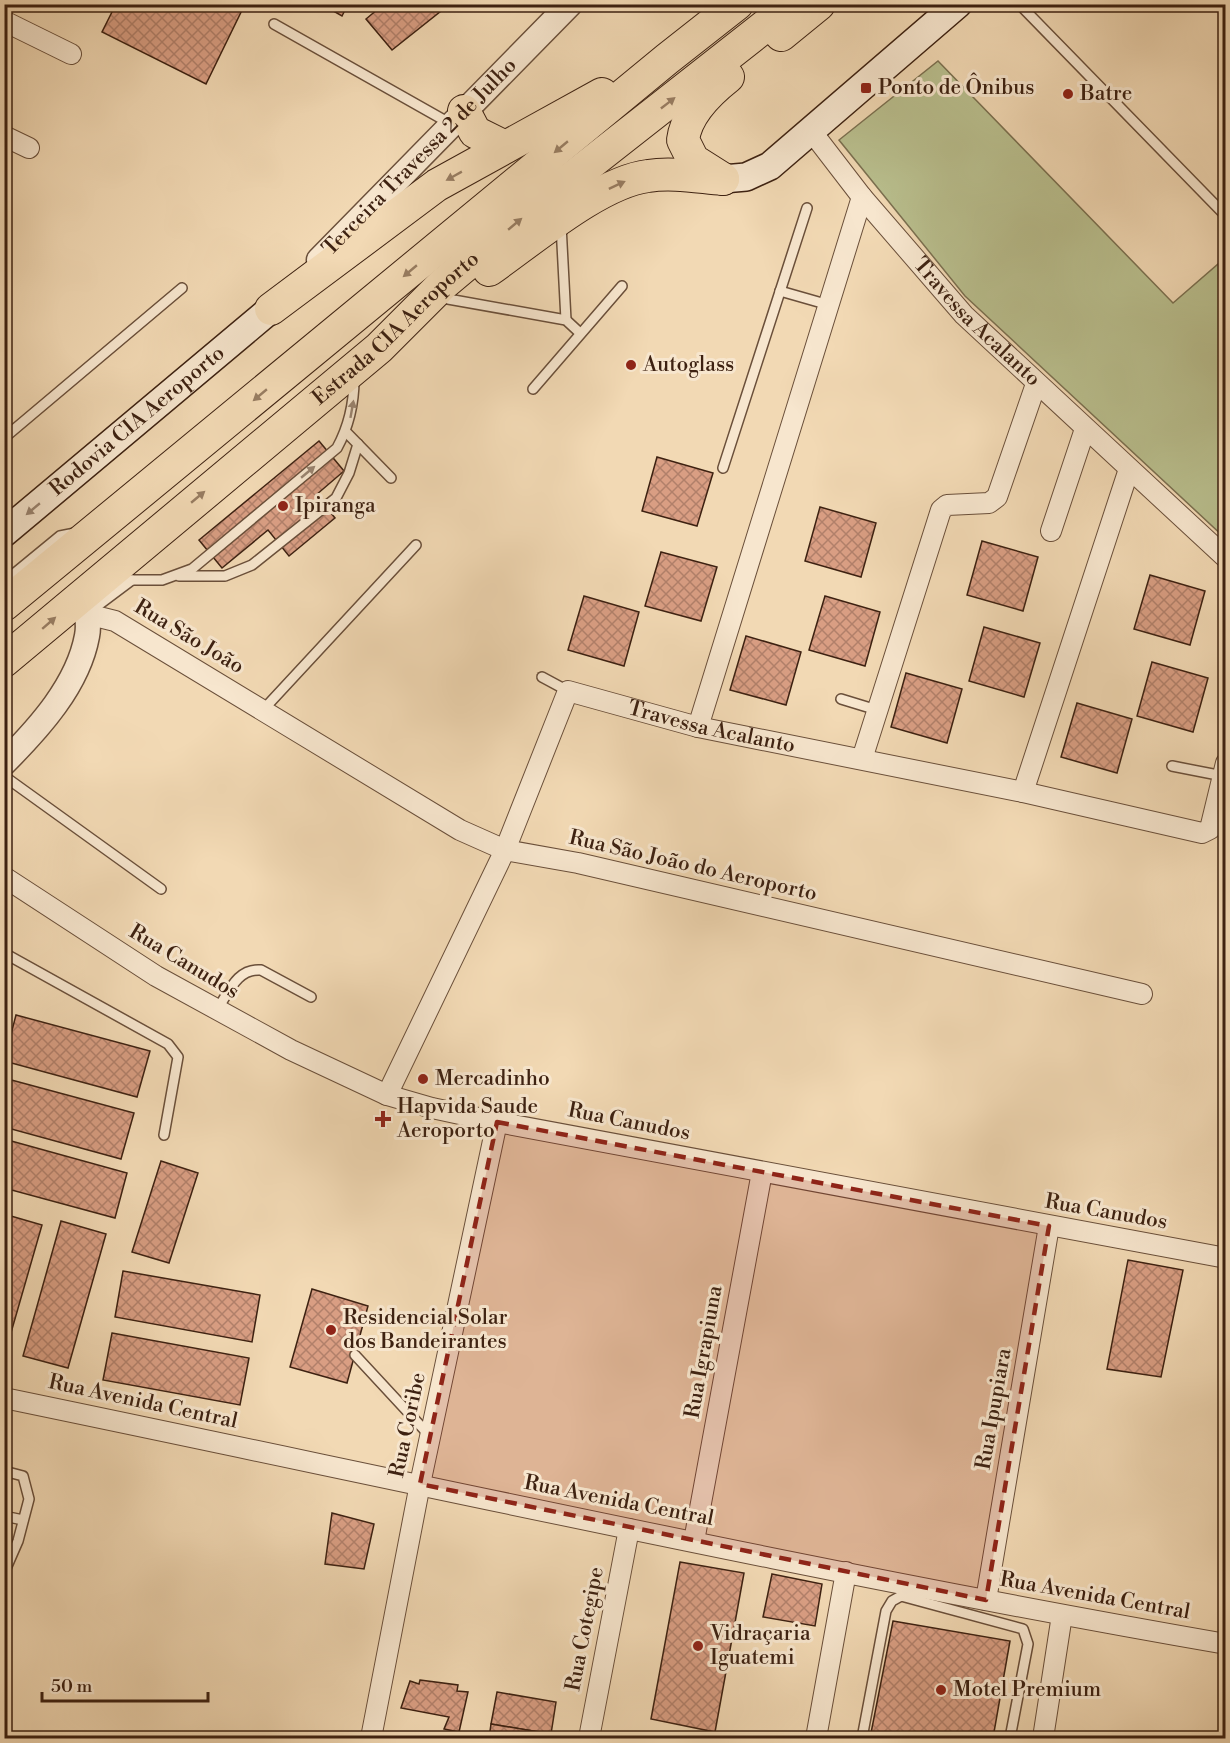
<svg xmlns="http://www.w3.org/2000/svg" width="1230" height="1743" font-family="'Libre Bodoni',serif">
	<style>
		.pitch { fill: #b9bf8e; stroke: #7b7050; stroke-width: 1.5 }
		.building { fill: url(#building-cross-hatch); stroke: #3d2111; stroke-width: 1.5 }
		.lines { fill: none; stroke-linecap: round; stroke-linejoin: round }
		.service-casing { stroke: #6a4f3a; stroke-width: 12 }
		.minor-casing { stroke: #6a4f3a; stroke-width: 22 }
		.tertiary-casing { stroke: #6a4f3a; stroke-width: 27 }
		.secondary-casing { stroke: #3d2111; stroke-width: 30 }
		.trunk-casing { stroke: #3d2111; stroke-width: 34 }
		.service { stroke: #f7e6ce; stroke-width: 9 }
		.minor { stroke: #f7e6ce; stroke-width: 20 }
		.tertiary { stroke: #f7e6ce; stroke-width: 24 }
		.secondary { stroke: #f7e6ce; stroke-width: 27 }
		.trunk { stroke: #f2d9b4; stroke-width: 32 }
		.oneway { fill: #987d62 }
		.oneway2 { fill: #9a8470 }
		.marked { fill: #8f2418; fill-opacity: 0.2; stroke: #8f2418; stroke-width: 4.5; stroke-dasharray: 12 8; stroke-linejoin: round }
		.poi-dot { fill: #8f2418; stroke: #f7e6ce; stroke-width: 2 }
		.labels { text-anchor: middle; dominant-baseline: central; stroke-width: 6; stroke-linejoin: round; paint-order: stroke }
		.poi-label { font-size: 21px; fill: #3d2111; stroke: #f7e6ce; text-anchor: start }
		.street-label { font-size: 21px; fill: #3d2111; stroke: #f7e6ce }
	</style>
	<defs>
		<pattern id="building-cross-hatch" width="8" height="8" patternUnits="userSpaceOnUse" patternTransform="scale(1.5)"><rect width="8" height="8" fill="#d99e83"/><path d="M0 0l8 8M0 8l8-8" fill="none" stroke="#b1806a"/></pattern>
	</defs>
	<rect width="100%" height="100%" fill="#f2d9b4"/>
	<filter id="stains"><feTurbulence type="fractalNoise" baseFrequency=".00333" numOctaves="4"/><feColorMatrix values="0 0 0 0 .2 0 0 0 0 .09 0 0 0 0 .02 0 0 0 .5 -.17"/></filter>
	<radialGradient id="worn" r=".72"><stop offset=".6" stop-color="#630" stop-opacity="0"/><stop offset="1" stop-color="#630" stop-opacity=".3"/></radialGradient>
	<!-- pitch -->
	<path class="pitch" d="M938,61l235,242 52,-45v280l-260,-242 -126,-156z"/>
	<!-- building -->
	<g class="building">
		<path d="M116,4h129l-39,80 -104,-52z"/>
		<path d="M321,4h27l-6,12z"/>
		<path d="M384,4h53l4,7 -49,39 -26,-31z"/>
		<path d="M319,441l25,30 -28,24 19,23 -46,38 -21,-26 -46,38 -23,-28z"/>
		<path d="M657,457l56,16 -16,53 -55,-15z"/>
		<path d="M820,507l56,16 -15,54 -56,-16z"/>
		<path d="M982,541l56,16 -15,54 -56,-16z"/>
		<path d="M661,552l56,15 -16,54 -56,-15z"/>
		<path d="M1150,575l55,16 -15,54 -56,-16z"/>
		<path d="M584,596l55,16 -15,54 -56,-16z"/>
		<path d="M825,596l55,16 -15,54 -56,-16z"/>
		<path d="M984,627l56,16 -16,54 -55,-16z"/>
		<path d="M746,636l55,16 -15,53 -56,-15z"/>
		<path d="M1152,662l56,16 -15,54 -56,-16z"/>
		<path d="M906,673l56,16 -15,54 -56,-16z"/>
		<path d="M1077,703l55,16 -15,54 -56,-16z"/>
		<path d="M16,1015l134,36 -13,46 -133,-36z"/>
		<path d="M4,1078l130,35 -13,46 -117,-32z"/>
		<path d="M4,1139l123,34 -12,45 -111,-30z"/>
		<path d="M161,1161l37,12 -29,90 -37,-11z"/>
		<path d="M4,1214l38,11 -38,132z"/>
		<path d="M61,1221l45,13 -38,134 -45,-12z"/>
		<path d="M1128,1260l55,10 -22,107 -54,-8z"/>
		<path d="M123,1271l137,24 -8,47 -137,-25z"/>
		<path d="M312,1289l56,17 -21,77 -57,-16z"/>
		<path d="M112,1333l137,25 -9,47 -137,-25z"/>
		<path d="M1226,1357v36l-7,-1z"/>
		<path d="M332,1513l42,11 -10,45 -39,-5z"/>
		<path d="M680,1562l64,11 -29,159 -64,-13z"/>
		<path d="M772,1574l50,10 -7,42 -52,-9z"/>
		<path d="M893,1621l117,20 -17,97h-123z"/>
		<path d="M420,1680l38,5 -1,6 11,1 -9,40 -15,-3 5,-12 -48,-9 9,-27 9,3z"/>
		<path d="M497,1692l59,10 -5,32 -60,-10z"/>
		<path d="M491,1724l60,10 -1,4h-61z"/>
	</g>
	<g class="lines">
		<defs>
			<g id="service">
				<path d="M1019,4l205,210"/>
				<path d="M274,24l177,100"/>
				<path d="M561,225l5,95"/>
				<path d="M780,291l49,14"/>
				<path d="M448,299l118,21 14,13"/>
				<path d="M533,389l89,-103"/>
				<path d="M346,432l45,46"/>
				<path d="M4,438l178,-150"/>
				<path d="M723,468l84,-260"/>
				<path d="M179,576h46l27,-11 84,-67 13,-25 9,-29"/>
				<path d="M115,580h47l30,-11 145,-121c12,-22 17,-43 17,-69"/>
				<path d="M4,582l56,-46 15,-3"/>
				<path d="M88,613l44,-33"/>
				<path d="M542,677l26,14"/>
				<path d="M841,699l36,11"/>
				<path d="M263,710l153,-165"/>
				<path d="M1172,766l51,10"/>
				<path d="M4,776l157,113"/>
				<path d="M4,953l164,91 10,13 -14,78"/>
				<path d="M217,1010c12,-18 20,-42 44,-40l50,27"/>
				<path d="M355,1355l75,81"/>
				<path d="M4,1471l19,5 6,23 -11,42 -14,32"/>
				<path d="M4,1516l19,4"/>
				<path d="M862,1738l24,-127 6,-10 9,-5 122,33 5,15 -18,94"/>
			</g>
			<g id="minor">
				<path d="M4,21l67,33"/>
				<path id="s1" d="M812,132l50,65 102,118 262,243"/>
				<path d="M4,136l25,12"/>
				<path d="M1051,531l34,-102"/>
				<path d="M87,614l28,7 345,209 45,20 73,13 564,131"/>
				<path d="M698,727l164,-530"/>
				<path d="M862,759l79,-249 6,-5 42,-2 8,-6 39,-113"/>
				<path d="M1023,792l106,-323"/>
				<path d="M4,877l152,99 135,74 96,45 45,13 65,14 729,136"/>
				<path id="s2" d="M387,1095l118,-245 63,-159 130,36 325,65 179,41 8,-4 16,-66"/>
				<path d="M4,1398c407,84 813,175 1222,246"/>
				<path d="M694,1541l68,-369"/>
				<path d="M986,1600l63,-374"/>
				<path d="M371,1738l49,-254 77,-362"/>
				<path d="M589,1738l40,-209"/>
				<path d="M816,1738l30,-166"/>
				<path d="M1043,1738l19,-123"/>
			</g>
			<g id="tertiary">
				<path id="s3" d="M319,260l251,-256"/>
				<path d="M4,763c35,-35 74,-78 83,-127 3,-15 -2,-28 -6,-41"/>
			</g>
			<g id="secondary">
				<path d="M723,179l23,-2 24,-11 188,-162"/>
				<path id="s4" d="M4,533l267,-224"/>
			</g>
			<g id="trunk">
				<path d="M781,35l38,-31"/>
				<path d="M464,111l11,21 30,15"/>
				<path d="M723,179l-30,-19 -10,-20c3,-25 26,-48 45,-63"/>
				<path d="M489,270c42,-29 110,-88 159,-94 24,-4 50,1 75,3"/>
				<path d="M271,309l166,-124 165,-91"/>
				<path d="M4,605l663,-546 70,-55"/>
				<path id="s5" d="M4,661l375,-313 63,-63 94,-79 257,-202"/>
			</g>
		</defs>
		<!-- service casing -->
		<use href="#service" class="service-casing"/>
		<!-- minor casing -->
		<use href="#minor" class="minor-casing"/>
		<!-- tertiary casing -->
		<use href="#tertiary" class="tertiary-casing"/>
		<!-- secondary casing -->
		<use href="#secondary" class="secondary-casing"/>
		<!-- trunk casing -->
		<use href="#trunk" class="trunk-casing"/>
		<!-- service -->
		<use href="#service" class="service"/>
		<!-- minor -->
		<use href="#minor" class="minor"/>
		<!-- tertiary -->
		<use href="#tertiary" class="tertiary"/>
		<!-- secondary -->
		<use href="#secondary" class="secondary"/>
		<!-- trunk -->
		<use href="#trunk" class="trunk"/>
	</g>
	<!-- one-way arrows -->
	<defs><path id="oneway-solid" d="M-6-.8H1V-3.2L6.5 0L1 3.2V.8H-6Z" transform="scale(1.5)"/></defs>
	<g class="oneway">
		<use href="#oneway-solid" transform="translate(668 103) rotate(-38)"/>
		<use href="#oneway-solid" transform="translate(561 147) rotate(140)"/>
		<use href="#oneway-solid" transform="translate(454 176) rotate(151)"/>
		<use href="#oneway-solid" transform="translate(617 185) rotate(-25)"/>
		<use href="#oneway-solid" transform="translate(515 224) rotate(-40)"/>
		<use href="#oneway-solid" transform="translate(410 271) rotate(140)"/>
		<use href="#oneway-solid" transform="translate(260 395) rotate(140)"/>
		<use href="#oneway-solid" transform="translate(198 497) rotate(-40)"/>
		<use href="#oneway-solid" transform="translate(49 623) rotate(-41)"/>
	</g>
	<g class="oneway2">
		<use href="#oneway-solid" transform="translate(352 409) rotate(-80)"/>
		<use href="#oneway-solid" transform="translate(308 472) rotate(-40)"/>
		<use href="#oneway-solid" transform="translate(33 509) rotate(140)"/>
	</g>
	<!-- marked area -->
	<path class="marked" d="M497,1122l552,104 -63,374 -566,-116z"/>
	<!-- markers -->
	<g class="poi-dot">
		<rect x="860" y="82" width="12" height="12" rx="3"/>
		<circle cx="1068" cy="94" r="6"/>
		<circle cx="631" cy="365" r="6"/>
		<circle cx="283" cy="506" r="6"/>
		<circle cx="423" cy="1079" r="6"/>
		<path d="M380 1110h6v6h6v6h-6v6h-6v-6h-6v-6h6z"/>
		<circle cx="331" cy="1330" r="6"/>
		<circle cx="698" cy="1646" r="6"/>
		<circle cx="941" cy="1690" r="6"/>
	</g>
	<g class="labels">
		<!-- poi labels -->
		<g class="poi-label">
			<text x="878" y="88">Ponto de Ônibus</text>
			<text x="1080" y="94">Batre</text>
			<text x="643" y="365">Autoglass</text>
			<text x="295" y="506">Ipiranga</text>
			<text x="435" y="1079">Mercadinho</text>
			<text x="397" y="1107">Hapvida Saude<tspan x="397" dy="24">Aeroporto</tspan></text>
			<text x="343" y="1318">Residencial Solar<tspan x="343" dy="24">dos Bandeirantes</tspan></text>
			<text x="710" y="1634">Vidraçaria<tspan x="710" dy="24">Iguatemi</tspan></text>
			<text x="953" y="1690">Motel Premium</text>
		</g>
		<!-- street labels -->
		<g class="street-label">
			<text stroke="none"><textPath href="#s3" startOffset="144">Terceira Travessa 2 de Julho</textPath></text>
			<text stroke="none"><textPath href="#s1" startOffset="252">Travessa Acalanto</textPath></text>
			<text stroke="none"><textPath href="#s5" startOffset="514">Estrada CIA Aeroporto</textPath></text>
			<text stroke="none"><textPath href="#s4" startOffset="174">Rodovia CIA Aeroporto</textPath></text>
			<text transform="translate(189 637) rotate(31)">Rua São João</text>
			<text stroke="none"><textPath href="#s2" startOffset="591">Travessa Acalanto</textPath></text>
			<text transform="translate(693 866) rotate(13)">Rua São João do Aeroporto</text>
			<text transform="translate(184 962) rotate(31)">Rua Canudos</text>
			<text transform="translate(629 1122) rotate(11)">Rua Canudos</text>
			<text transform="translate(1106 1212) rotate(10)">Rua Canudos</text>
			<text transform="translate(704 1352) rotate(-80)">Rua Igrapiuna</text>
			<text transform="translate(143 1402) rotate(12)">Rua Avenida Central</text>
			<text transform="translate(994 1409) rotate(-80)">Rua Ipupiara</text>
			<text transform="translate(408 1425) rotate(-78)">Rua Coribe</text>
			<text transform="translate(619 1501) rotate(11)">Rua Avenida Central</text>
			<text transform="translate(1095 1596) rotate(10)">Rua Avenida Central</text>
			<text transform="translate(585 1629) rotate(-79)">Rua Cotegipe</text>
		</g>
	</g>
	<!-- margin -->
	<rect width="1230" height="1743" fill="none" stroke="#f2d9b4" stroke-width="24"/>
	<rect x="6" y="6" width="1218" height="1731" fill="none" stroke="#3d2111" stroke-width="3"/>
	<rect x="12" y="12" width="1206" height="1719" fill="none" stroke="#3d2111" stroke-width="1.5"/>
	<!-- scale -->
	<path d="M42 1692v9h166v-9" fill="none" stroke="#3d2111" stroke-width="3"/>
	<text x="51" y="1692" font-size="18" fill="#3d2111" stroke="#f7e6ce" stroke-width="4.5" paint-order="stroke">50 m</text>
	<rect width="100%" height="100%" filter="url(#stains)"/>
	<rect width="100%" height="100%" fill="url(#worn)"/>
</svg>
